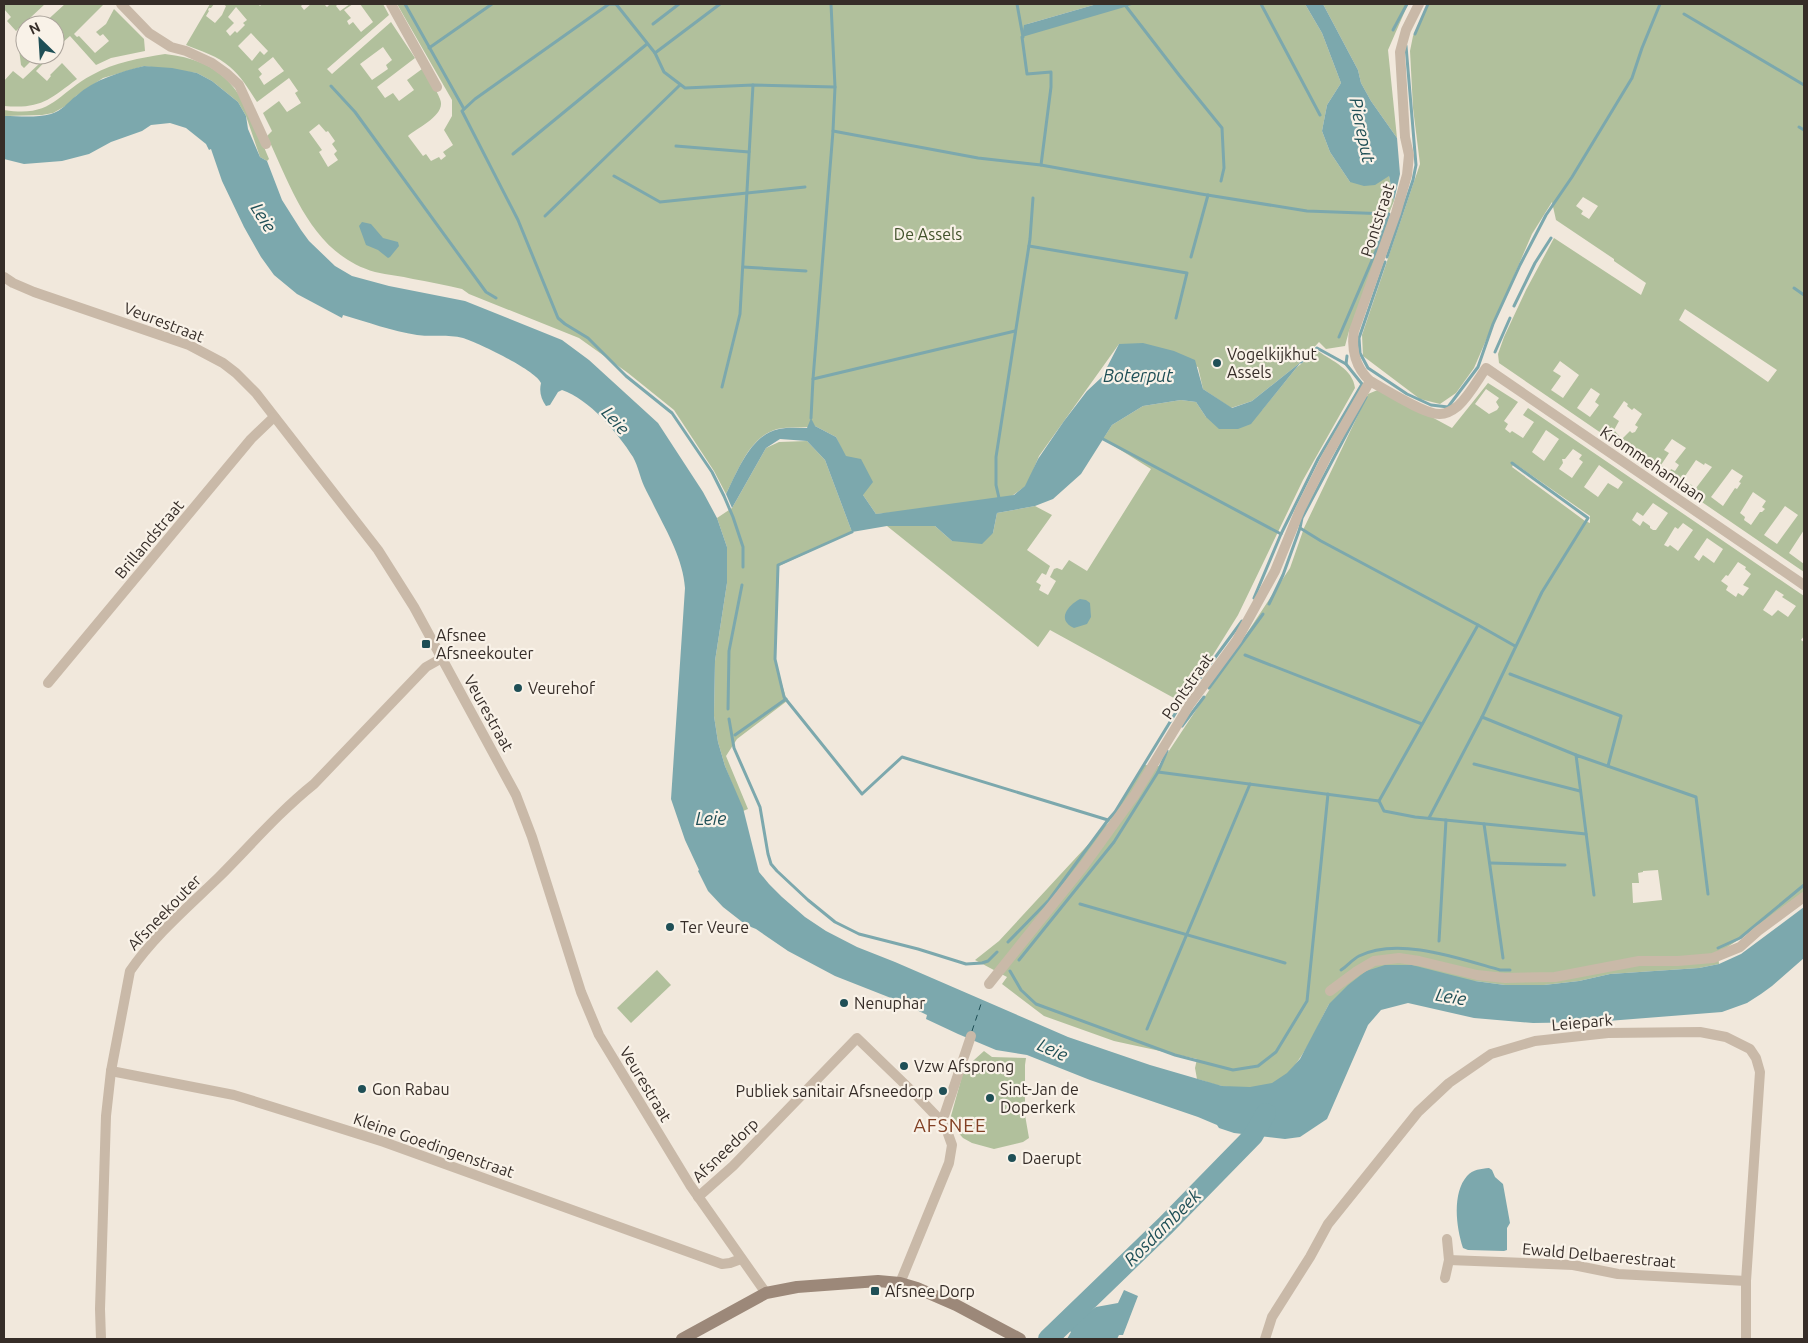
<svg xmlns="http://www.w3.org/2000/svg" width="1808" height="1343" font-family="Ubuntu,sans-serif">
	<style>
		.green { fill: #b1c09c; fill-rule: evenodd }
		.water { fill: #7ca8ad }
		.lines { fill: none; stroke-linecap: round; stroke-linejoin: round }
		.stream { stroke: #7ca8ad; stroke-width: 3 }
		.river { stroke: #7ca8ad; stroke-width: 20 }
		.ferry { stroke: #1f4f56; stroke-width: 1; stroke-dasharray: 6 5; stroke-linecap: butt }
		.street { stroke: #c9b9a8; stroke-width: 10 }
		.secondary { stroke: #9c8879; stroke-width: 12 }
		.poi-dot { fill: #1f4f56; stroke: #f9f2e8; stroke-width: 2 }
		.labels { text-anchor: middle; dominant-baseline: central; stroke-width: 4.5; stroke-linejoin: round; paint-order: stroke }
		.street-label { font-size: 16px; fill: #362d28; stroke: #f9f2e8 }
		.park-label { font-size: 16px; fill: #43532d; stroke: #f9f2e8 }
		.poi-label { font-size: 16px; fill: #362d28; stroke: #f9f2e8; text-anchor: start }
		.water-label { font-size: 18px; font-style: italic; fill: #1f4f56; stroke: #f9f2e8 }
		.quarter-label { font-size: 19px; letter-spacing: 1px; fill: #824024; stroke: #f9f2e8 }
	</style>
	<rect width="100%" height="100%" fill="#f1e8dc"/>
	<!-- green -->
	<g class="green">
		<path d="M4,4h41l-29,27 -9,-10 4,-4 -7,-8z"/>
		<path d="M65,4h39l-30,30 3,3 2,-1 16,17 14,-12 -6,-7 -3,2 -4,-4 10,-8 8,-15 30,30 1,12 -34,7 -15,7 -26,-29 -15,13v-24h-13z"/>
		<path d="M210,4h4l-3,4h-2l-1,2 1,1 -3,5 9,7 7,-8 4,-9 -3,-2h35l2,2 2,-2h41l-2,2 3,4 7,-6h13l3,3 3,-3h8l-2,2 4,5 10,-7h3l-9,6 7,8 -4,3 2,4 4,-3 8,10 12,-10 -13,-18h23l6,11 -62,54 5,5 59,-52 24,36 -38,29 8,11 8,-5 6,8 15,-11 -7,-10 15,-11c6,9 14,19 18,30 7,16 -23,29 -32,37l15,20 3,-2 5,7 8,-4 2,3 5,-4 -3,-4 10,-7 -9,-15 8,-14v-16l-55,-96h700l-73,21 109,-21h172l17,29 19,50 -14,22 -5,26 8,21 20,30 39,-6 5,25 -6,15 -8,-3 13,15 -44,103 -4,15 -19,3 -7,-7 -18,20 -49,39 -21,7 -28,-19 -5,-22 -79,-23 -80,112 -12,29 -15,11 -70,12 -66,6 -13,-19 -27,-58 -21,-11c-12,3 -26,0 -38,3 -28,8 -39,42 -51,65l-12,-23 -40,-61 -46,-37 -49,-35 -110,-44 -7,-5c-16,-4 -32,-7 -49,-10 -12,-3 -25,-4 -38,-7 -63,-18 -83,-83 -108,-136l5,-5 -9,-18 16,-12 8,11 14,-9 -6,-10 3,-2 -9,-13 -32,24c-8,-12 -16,-26 -27,-35 -12,-11 -29,-16 -44,-22zM236,7l11,13 -4,3 2,2 -8,8 -2,-2 -5,5 -4,-5 8,-8 -6,-6zM251,33l17,18 -4,4 -4,-4 -8,10 -14,-15zM383,47l9,13 -6,5 2,4 -16,11 -12,-16zM273,57l11,14 -20,14 -5,-8 3,-3 -4,-5zM319,124l7,8 2,-1 7,10 -3,3 5,7 -3,3 4,6 -10,7 -9,-15 3,-2 -13,-18z"/>
		<path d="M1323,4h85l-20,46 9,88 -26,-37 -10,-18 -3,-13z"/>
		<path d="M1429,4h375v526l-15,23 15,11v8l-305,-209 -1,-9 6,-17 22,-47 28,-52 87,57 5,-12 -32,-22v-2l-58,-39 -4,-18 -20,32 -58,134 -18,25 -16,11 -20,-5 -57,-43 -1,-21 58,-171 -7,-56 -3,-57 3,-15zM1583,197l15,9 -9,13 -8,-5 2,-3 -7,-5zM1685,309l92,61 -9,12 -89,-62zM1560,361l19,14 -16,23 -12,-8 10,-14 -8,-5zM1591,388l9,6 -5,8 4,3 -9,12 -13,-9zM1624,401l4,3 -1,2 5,4 2,-2 8,6 -7,11 3,2 -3,5 -3,1 -2,-2 -8,8 -8,-9 5,-9 -6,-4zM1672,439l14,9 -11,14 4,3 -4,6 -4,-2 -1,2 -9,-6 8,-12 -5,-3zM1696,460l8,5 1,-2 7,4 -16,21 -13,-9zM1732,469l11,7 -4,6 2,1 -4,6 -2,-1 -12,18 -12,-9zM1753,492l13,9 -4,6 3,2 -3,3h-2l-9,13 -7,-5 1,-3 -5,-4zM1785,506l13,9 -21,29 -13,-9z"/>
		<path d="M25,43v12h26l-15,16 11,10 4,-5 -1,-1 12,-12 15,16c-28,21 -36,30 -73,27v-25l9,-10 10,8 17,-16 -6,-5 -10,10 -3,-3 -2,-16z"/>
		<path d="M165,54c70,8 80,48 104,105l-2,2 -7,-4 -14,-41 -8,-14 -26,-21 -15,-8 -53,-7 -41,12 -27,18 -7,8 -16,9 -11,2 -38,1v-6c49,8 52,-16 88,-35 23,-13 48,-17 73,-21z"/>
		<path d="M1318,351c14,10 35,18 37,37l-52,92 -65,135 -55,88 -133,-73 -12,17 -151,-121h48l17,15 41,-8 4,-20 38,-7 17,9 -25,35 23,16 -4,9 -4,-2 -6,9 5,3 -2,5 9,5 8,-14 -6,-4 4,-8 3,-1 5,2 7,-10 18,11 64,-102 -48,-30 9,-14 31,-19 38,-6 15,2 10,15 56,-7 35,-43z"/>
		<path d="M1488,383l30,19 -14,19 4,3 -3,5 5,4 2,-2 11,7 11,-16 -11,-7 5,-7 276,188v40l-3,4 3,2v250c-29,20 -56,43 -86,61l1,11 -20,4 -89,6 -31,7 -35,4h-39l-30,-4 -146,23c-13,24 -30,69 -57,80 -14,5 -35,5 -50,2 -8,-1 -17,-5 -25,-7l-2,-11 2,-9 -83,-18 -70,-25 -42,-32 5,-7 -32,-17 24,-19 110,-119 36,-57 14,1 131,-198 14,-40 64,-134 12,-5 72,39zM1486,389l13,9 -3,4 3,5 -2,3 -8,4 -14,-10zM1546,430l13,9 -15,22 -12,-9zM1573,449l9,6 -3,4 4,3 -11,16 -13,-9 4,-6 -1,-4h3zM1514,463l76,53v7l-5,-2 -73,-54zM1599,465l24,17 -5,7 -10,-6 -10,14 -14,-10zM1653,503l15,10 -12,17h-3l-3,-2v-2l-7,-5 -3,5 -8,-6 5,-8 6,4zM1683,523l10,7 -15,21 -8,-6 -2,2 -4,-2 11,-18 3,2zM1707,538l16,11 -9,14 -11,-8 -4,6 -5,-4zM1738,562l8,5 -1,2 6,5 -8,11 6,3 -6,8 -5,-3 -2,4 -10,-7 2,-4 -7,-5 5,-6 2,1zM1776,590l8,5 -2,2 14,9 -8,11 -10,-7 -6,6 -9,-6zM1658,870l4,30 -29,3 -1,-20h7l-1,-10 5,-1v-1z"/>
		<path d="M807,441l18,19 27,72 -73,34 -4,95 12,40 -50,38 -11,17 22,53 -5,2 -18,-45 -7,-24 -4,-26 1,-55 12,-78v-36l-10,-29 15,-10 34,-60 13,-6z"/>
		<path d="M657,970l14,15 -40,38 -14,-15z"/>
		<path d="M984,1051l8,6 34,1 -1,7v50l4,23 -6,4 -29,7 -22,-6 -9,-5 -9,-10 -3,-12 13,-47z"/>
	</g>
	<!-- water -->
	<g class="water">
		<path d="M1097,4h38l-113,33 2,-12z"/>
		<path d="M1305,4h18l35,66 3,13 10,18 26,37 3,36 -6,27 -5,-25 -14,9 -11,1 -14,-4 -20,-30 -8,-21 5,-26 14,-22 -19,-50z"/>
		<path d="M144,66l28,2 25,5 15,8 26,21 8,14 2,13 12,28 7,4 15,39 19,30 8,11 26,25 17,10 37,10 76,15 97,39 27,20 69,63 45,69 14,26 10,29v36l-12,78 -1,55 4,26 7,24 18,42 16,64 10,12 13,13 23,20 21,14 31,16 38,15 173,75 82,28 72,21 28,1 22,-4 15,-10 13,-14 29,-55 19,-19 18,-14 19,-6h27l63,16 30,4h39l35,-4 31,-7 89,-6 20,-4 22,-10 63,-47v51l-32,28 -11,8 -14,9 -25,9 -127,10 -62,1 -59,-5 -66,-15 -27,7 -13,15 -41,94 -27,18 -15,2 -51,-6 -15,-5 -2,-3 -19,-8 -108,-37 -63,-25 -31,-5 -38,-16 -32,-15 1,-4 -31,-15 -61,-24 -47,-25 -32,-22 -10,-4 -23,-18 -15,-16 -10,-20 1,-1 -14,-30 -14,-41 14,-211c-2,-29 -18,-56 -31,-82 -3,-7 -7,-13 -10,-20 -4,-9 -6,-20 -11,-29 -15,-24 -44,-58 -71,-67l-4,2 -8,13 -4,1c-5,-7 -7,-14 -5,-23 -4,-12 -64,-41 -78,-45 -15,-4 -31,-1 -46,-3 -25,-4 -50,-13 -74,-20l-1,3 -45,-24 -23,-19 -13,-18 -17,-30 -22,-46 -11,-32 -2,1 -3,-6 -20,-16 -16,-5 -19,2 -9,6 -31,11 -22,12 -27,7 -38,3 -20,-5v-43c15,0 32,2 47,-2 11,-3 17,-12 25,-18 19,-17 44,-24 68,-30z"/>
		<path d="M362,222l9,2 12,14 15,4 1,4 -9,11 -2,1 -10,-8 -12,-5 -7,-19z"/>
		<path d="M1143,343l31,8 21,9 8,29 29,19 20,-7 49,-39 -50,62 -13,5h-19l-13,-12 -10,-15 -15,-2 -38,6 -31,19 -31,49 -28,25 -18,7 -38,7 -4,20 -11,11 -30,-3 -17,-15h-48l-35,6 -27,-72 -18,-19 -27,-2 -14,9 -34,60 -6,-14c11,-22 25,-60 53,-65 9,-2 19,-1 28,-1l4,-10 4,8 21,11 10,19 15,3 12,23 -10,13 13,19 138,-19 11,-9 13,-27 26,-38 23,-30 15,-14 17,-33z"/>
		<path d="M1080,599l6,1 4,3 1,14 -4,7 -13,4c-18,-8 -6,-23 6,-29z"/>
		<path d="M1489,1168l3,2 3,7 8,7 7,39 -3,5v22l-3,1 -36,-1 -5,-2c-7,-21 -11,-55 4,-72 6,-7 14,-7 22,-8z"/>
		<path d="M1124,1290l14,6 -15,39h-4l-2,4h-50l4,-7 -3,-3 19,-20 3,2 6,-4 22,-4z"/>
	</g>
	<g class="lines">
		<!-- stream -->
		<g class="stream">
			<path d="M405,4l59,105"/>
			<path d="M615,4h-6l-134,95 -13,12 56,109 40,98 7,6 23,14 38,38 46,37 40,59 12,24 9,21 10,30v20"/>
			<path d="M616,4l39,49 65,-49"/>
			<path d="M831,4l4,83"/>
			<path d="M1017,4l6,33"/>
			<path d="M1261,4l59,111"/>
			<path d="M1125,5l54,70 43,53 2,40 -3,13"/>
			<path d="M1684,14l120,71"/>
			<path d="M653,24l26,-20"/>
			<path d="M1393,30l14,-26"/>
			<path d="M1415,34l13,-30"/>
			<path d="M1022,37l5,37 24,-2v15l-10,78"/>
			<path d="M429,48l63,-44"/>
			<path d="M655,53l9,19 21,16 68,-3 82,2 -2,44 145,27 63,7 160,29 106,17 82,3 -13,37 -37,86"/>
			<path d="M331,86l24,26 131,180 10,6"/>
			<path d="M1799,127l5,3"/>
			<path d="M676,146l73,6"/>
			<path d="M513,154l134,-110"/>
			<path d="M614,176l46,26 145,-15"/>
			<path d="M545,216l135,-131"/>
			<path d="M1029,246l158,27 -11,45"/>
			<path d="M1191,257l17,-62"/>
			<path d="M1387,257l26,-77 3,-15 -10,-119"/>
			<path d="M1385,262l-26,76 1,15 8,15 39,26 24,11 17,2 30,-40 15,-43 27,-59 26,-50 26,-38 60,-99 10,-30 18,-44"/>
			<path d="M743,267l63,4"/>
			<path d="M1794,288l10,7"/>
			<path d="M1514,306l21,-43 16,-25"/>
			<path d="M1495,352l15,-34"/>
			<path d="M1301,362l16,-14 29,16 1,-8"/>
			<path d="M813,379l20,-248"/>
			<path d="M722,387l18,-73 13,-229"/>
			<path d="M1366,397l-64,121 -2,10 21,13 157,84 37,21"/>
			<path d="M811,418l2,-39 202,-48"/>
			<path d="M1103,439l178,95 -27,64"/>
			<path d="M999,498l-3,-13v-28l34,-218 3,-41"/>
			<path d="M852,532l-74,33 -3,94 9,38 78,97 40,-37 206,63 7,-8 66,-108"/>
			<path d="M1281,534l37,-75 44,-75 -16,-20"/>
			<path d="M1269,604l14,-29 17,-47"/>
			<path d="M1478,625l-99,176 5,10 31,6 171,17"/>
			<path d="M1245,655l177,69"/>
			<path d="M1510,674l111,42 -13,50"/>
			<path d="M1209,688l54,-74"/>
			<path d="M1189,693l53,-72"/>
			<path d="M728,709l1,-58 13,-66"/>
			<path d="M1482,717l94,38"/>
			<path d="M729,719l5,29 26,59 8,47 3,10 6,7 31,29 27,22 24,12 59,15 48,15 16,-1 6,-2 9,-9"/>
			<path d="M1182,726l22,-29"/>
			<path d="M735,735l51,-36"/>
			<path d="M1474,764l106,27"/>
			<path d="M1158,772l9,-21"/>
			<path d="M1429,818l53,-101 60,-125 46,-74 -76,-55"/>
			<path d="M1484,824l19,134"/>
			<path d="M1490,863l75,2"/>
			<path d="M1594,895l-18,-140 120,42 12,97"/>
			<path d="M1080,904l205,59"/>
			<path d="M1439,941l7,-121"/>
			<path d="M1008,942l41,-42 59,-80"/>
			<path d="M1718,948l22,-10 64,-53"/>
			<path d="M1019,960l95,-118 44,-70 221,29"/>
			<path d="M1341,970c6,-4 12,-11 18,-14 39,-20 102,3 141,14h10"/>
			<path d="M1010,971l11,19 15,14 139,51 58,15 25,-4 18,-14 31,-51 21,-207"/>
			<path d="M1147,1029l103,-245"/>
			<path d="M1074,1314l5,4"/>
		</g>
		<!-- river -->
		<path class="river" d="M1048,1339l118,-114 87,-89 13,-23"/>
		<!-- ferry -->
		<path class="ferry" d="M972,1031l10,-30"/>
		<!-- street -->
		<g class="street">
			<path d="M121,4l28,29 22,14 15,4 26,12 14,10 13,12 27,59"/>
			<path d="M391,4l46,83"/>
			<path d="M1419,4l-13,26 -6,22 5,85 4,18 -2,20 -11,38 -42,118c-3,19 2,37 16,50 15,8 55,34 70,33 7,0 13,-4 18,-8 11,-10 19,-25 28,-38l318,217"/>
			<path d="M4,277l9,6 21,9 155,53 34,18 13,10 20,20 122,157 36,57 102,188 16,42 49,155 18,43 91,150 76,108"/>
			<path d="M48,683l203,-244 23,-22"/>
			<path d="M989,984l93,-116 52,-72 56,-92 47,-64 38,-69 25,-61 27,-54 43,-75"/>
			<path d="M1330,991l27,-20 17,-10 25,-3 20,3 58,14 28,3 50,-1 84,-16h39l35,-3 27,-11 18,-16 46,-34"/>
			<path d="M111,1071l123,24 77,24 73,23 338,122 8,-1 11,-4"/>
			<path d="M942,1122l29,-86"/>
			<path d="M698,1197l35,-31 124,-128 61,59 24,25 5,9 5,14 -3,18 -49,120"/>
			<path d="M1449,1260l124,5 45,9 128,7"/>
			<path d="M1445,1278l4,-18 -2,-21"/>
			<path d="M101,1339l-1,-30 6,-193 5,-45 19,-100c24,-35 58,-64 89,-94 31,-31 60,-65 95,-93l112,-117 16,-9"/>
			<path d="M1265,1339l7,-22 38,-60 18,-33 90,-112 31,-29 42,-29 44,-13 73,-8 92,-1 26,5 24,12 6,9 4,14 -14,209v58"/>
		</g>
		<!-- secondary -->
		<path class="secondary" d="M682,1339l84,-46 31,-6 81,-6 22,2 17,5 39,17 64,34"/>
	</g>
	<!-- markers -->
	<g class="poi-dot">
		<circle cx="1217" cy="363" r="5"/>
		<rect x="421" y="639" width="10" height="10" rx="2.5"/>
		<circle cx="518" cy="688" r="5"/>
		<circle cx="670" cy="927" r="5"/>
		<circle cx="844" cy="1003" r="5"/>
		<circle cx="904" cy="1066" r="5"/>
		<circle cx="362" cy="1089" r="5"/>
		<circle cx="943" cy="1091" r="5"/>
		<circle cx="990" cy="1098" r="5"/>
		<circle cx="1012" cy="1158" r="5"/>
		<rect x="870" y="1286" width="10" height="10" rx="2.5"/>
	</g>
	<g class="labels">
		<!-- street labels -->
		<g class="street-label">
			<text transform="translate(1377 220) rotate(-72)">Pontstraat</text>
			<text transform="translate(164 322) rotate(21)">Veurestraat</text>
			<text transform="translate(1653 464) rotate(34)">Krommehamlaan</text>
			<text transform="translate(149 539) rotate(-50)">Brillandstraat</text>
			<text transform="translate(1187 686) rotate(-55)">Pontstraat</text>
			<text transform="translate(489 713) rotate(61)">Veurestraat</text>
			<text transform="translate(164 912) rotate(-46)">Afsneekouter</text>
			<text transform="translate(1582 1022) rotate(-5)">Leiepark</text>
			<text transform="translate(646 1084) rotate(59)">Veurestraat</text>
			<text transform="translate(434 1145) rotate(19)">Kleine Goedingenstraat</text>
			<text transform="translate(725 1150) rotate(-44)">Afsneedorp</text>
			<text transform="translate(1599 1255) rotate(5)">Ewald Delbaerestraat</text>
		</g>
		<!-- park labels -->
		<g class="park-label">
			<text x="928" y="234">De Assels</text>
		</g>
		<!-- poi labels -->
		<g class="poi-label">
			<text x="1227" y="354">Vogelkijkhut<tspan x="1227" dy="18">Assels</tspan></text>
			<text x="436" y="635">Afsnee<tspan x="436" dy="18">Afsneekouter</tspan></text>
			<text x="528" y="688">Veurehof</text>
			<text x="680" y="927">Ter Veure</text>
			<text x="854" y="1003">Nenuphar</text>
			<text x="914" y="1066">Vzw Afsprong</text>
			<text x="372" y="1089">Gon Rabau</text>
			<text x="1000" y="1089">Sint-Jan de<tspan x="1000" dy="18">Doperkerk</tspan></text>
			<text x="933" y="1091" text-anchor="end">Publiek sanitair Afsneedorp</text>
			<text x="1022" y="1158">Daerupt</text>
			<text x="885" y="1291">Afsnee Dorp</text>
		</g>
		<!-- water labels -->
		<g class="water-label">
			<text transform="translate(1363 130) rotate(78)">Piereput</text>
			<text transform="translate(264 217) rotate(58)">Leie</text>
			<text x="1138" y="375">Boterput</text>
			<text transform="translate(616 420) rotate(47)">Leie</text>
			<text x="711" y="818">Leie</text>
			<text transform="translate(1451 996) rotate(9)">Leie</text>
			<text transform="translate(1053 1049) rotate(24)">Leie</text>
			<text transform="translate(1162 1227) rotate(-45)">Rosdambeek</text>
		</g>
		<!-- quarter labels -->
		<g class="quarter-label">
			<text x="950" y="1125">AFSNEE</text>
		</g>
	</g>
	<!-- border -->
	<rect width="1808" height="1343" fill="none" stroke="#362d28" stroke-width="10"/>
	<!-- north arrow -->
	<g transform="translate(40 40) rotate(335)"><circle r="24" fill="#f9f2e8" stroke="#aba39b"/>
	<path d="M0-4L9 19L0 12L-9 19Z" fill="#1f4f56"/>
	<text y="-8" font-size="14" font-weight="bold" text-anchor="middle" fill="#362d28">N</text>
	</g>
</svg>
